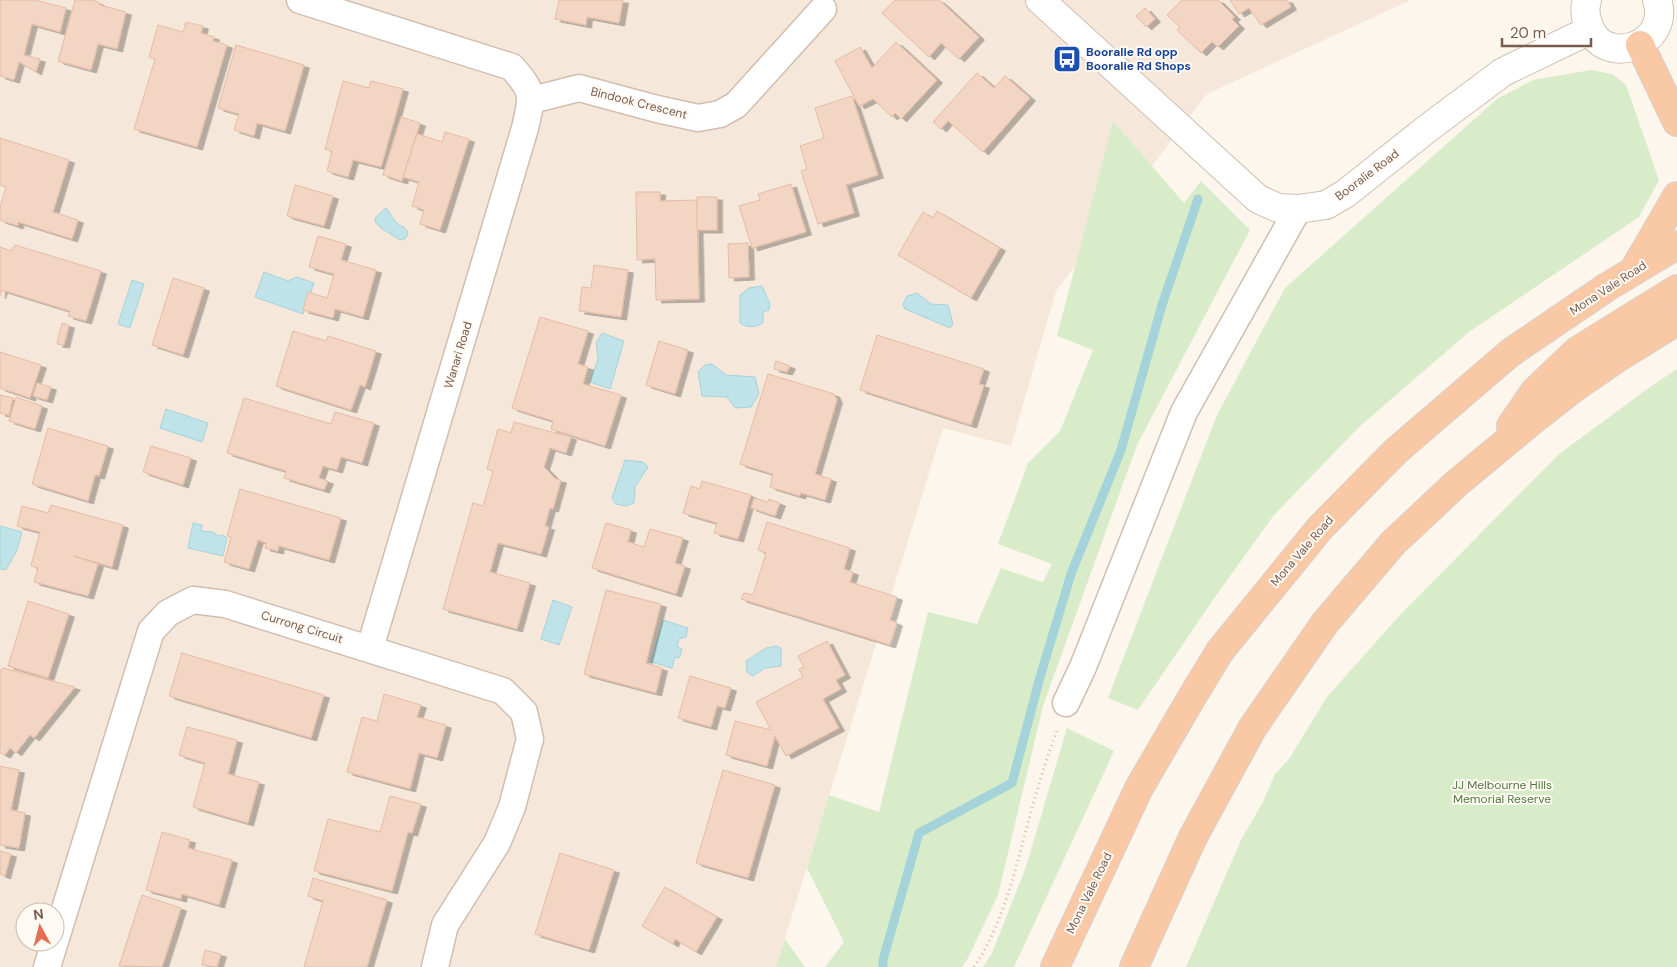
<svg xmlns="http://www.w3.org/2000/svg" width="1677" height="967" font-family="'DM Sans',sans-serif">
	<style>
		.residential { fill: #f5e8da; fill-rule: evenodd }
		.green { fill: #d8ecc9 }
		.water { fill: #bfe3e8; stroke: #a5d3da }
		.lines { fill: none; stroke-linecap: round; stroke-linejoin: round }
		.stream { stroke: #a5d3da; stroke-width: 9 }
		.building { fill: #f3d5c3; stroke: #e6bba3; filter: url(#shadow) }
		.minor-casing { stroke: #d1beb0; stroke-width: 29 }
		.tertiary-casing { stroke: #d1beb0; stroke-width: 30 }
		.secondary-casing { stroke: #d6c0b0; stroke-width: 30 }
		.trunk-casing { stroke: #dad1cd; stroke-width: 30 }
		.path { stroke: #d9b8a5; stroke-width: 3; stroke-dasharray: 1 4; stroke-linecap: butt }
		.minor { stroke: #fff; stroke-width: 26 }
		.tertiary { stroke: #fff; stroke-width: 28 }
		.secondary { stroke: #fff; stroke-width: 28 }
		.trunk { stroke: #f9c8a4; stroke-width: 28 }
		.labels { text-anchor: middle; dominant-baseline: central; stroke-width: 4; stroke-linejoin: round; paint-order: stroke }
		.transit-label { font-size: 12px; font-weight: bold; fill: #164399; stroke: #fffaf3; text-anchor: start }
		.street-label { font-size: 12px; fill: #7a5c4d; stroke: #fffaf3 }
		.park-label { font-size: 12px; fill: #537a41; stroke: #fffaf3 }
	</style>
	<defs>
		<filter id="shadow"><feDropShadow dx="5.5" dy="3" stdDeviation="0" flood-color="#0004"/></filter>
	</defs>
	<rect width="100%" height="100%" fill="#fdf6ec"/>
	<!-- residential -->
	<path class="residential" d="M0,0h1411l-204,94 -151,197 -45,155 -68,-18 -167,539h-776zM25,912h30v30h-30z"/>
	<!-- green -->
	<g class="green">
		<path d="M1591,70l21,4 14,11 33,95 -20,37 -170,115 -109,94 -86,89 -59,82 -77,113 -30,-12 109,-283 68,-127 212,-189 36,-19z"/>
		<path d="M1113,121l71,82 17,-22 49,49 -113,215 -94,261 -45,189 -30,63 -6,9h-137l19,-25 -37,-74 22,-73 50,17 49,-200 49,12 24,-56 42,14 9,-18 -54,-20 30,-81 32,-32 33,-81 -36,-14z"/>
		<path d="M1677,369v598h-491l55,-127 22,-38 12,-28 14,-15 38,-62 73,-82 159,-161 91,-67z"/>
		<path d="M1067,728l47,23 -100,216h-31l9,-14 34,-86z"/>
		<path d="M785,939l20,28h-29z"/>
	</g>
	<!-- water -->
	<g class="water">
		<path d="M386,208c5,5 6,11 11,15 5,4 7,3 11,9l-2,6 -6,2 -19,-12 -6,-6 1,-5z"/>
		<path d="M264,272l24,9 9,-4 17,6 -11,31 -48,-17z"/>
		<path d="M132,280l12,4 -14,44 -12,-4z"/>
		<path d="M762,286l8,18 -1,6 -6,2v11c-8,5 -15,5 -23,0v-28l9,-7z"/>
		<path d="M917,293l14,11 17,1 5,19 -3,4 -45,-19 -2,-5 4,-8z"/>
		<path d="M602,333l22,8 -14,48 -20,-7 8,-23 -2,-16z"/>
		<path d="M712,364l14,11 29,2 4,17 -8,13 -16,1 -8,-11 -25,-1 -4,-24 7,-7z"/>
		<path d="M166,409l42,14 -6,19 -42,-14z"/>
		<path d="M625,460l18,2 5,5 -13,20 -1,16 -9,3 -9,-2 -4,-6z"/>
		<path d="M193,523l9,2 -1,6 11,1 7,4 4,-1 4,3 -4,18 -35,-8z"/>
		<path d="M0,526l22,6 -5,18 -11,20 -6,-1z"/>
		<path d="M553,600l19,7 -13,38 -18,-6z"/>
		<path d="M663,620l25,8 -2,9 -7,2 -2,8 5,2 -3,9 -4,-1 -3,11 -21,-6z"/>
		<path d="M776,646l5,2v18l-16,2 -12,8 -6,-4 -1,-11 20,-13z"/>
	</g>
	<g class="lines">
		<!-- stream -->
		<path class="stream" d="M883,967v-7l36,-127 93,-50 28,-106 31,-103 50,-124 41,-145 36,-106"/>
	</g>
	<!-- building -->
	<g class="building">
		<path d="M0,0h35l31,8 -6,24 -28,-8 -8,31 16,4 -4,13 -17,-10 -5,18 -14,-4z"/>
		<path d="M75,0h17l6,2 2,3 26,7 -9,37 -19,-5 -7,26 -33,-9z"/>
		<path d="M559,0h64l-4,23 -32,-6 -1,8 -31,-6z"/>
		<path d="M895,0h44l40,37 -20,22 -18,-16 -12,14 -47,-44z"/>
		<path d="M1182,0h36l17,17 -3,2 7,7 -21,21 -6,-5 -11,11 -24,-23 3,-3 -13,-12z"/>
		<path d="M1230,0h57l4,7 -30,18 -12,-17 -10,6z"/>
		<path d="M1145,8l10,11 -9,8 -10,-11z"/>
		<path d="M186,22l17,4 -2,7 13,4 -1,4 14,4 -30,102 -63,-18 21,-70 -6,-2 9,-32 25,7z"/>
		<path d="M896,42l41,38 -36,39 -6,-6 -3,4 -19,-18 -14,7 -24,-45 25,-14 12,21z"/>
		<path d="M236,45l68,20 -19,66 -28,-8 -3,13 -20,-6 5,-16 -21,-6z"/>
		<path d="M977,73l17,15 11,-12 25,22 -47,54 -35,-31 -7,8 -8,-7z"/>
		<path d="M343,81l26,7 2,-7 32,8 -22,78 -28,-7 -5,17 -21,-6 5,-20 -7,-2z"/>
		<path d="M852,96l26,79 -32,10 8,28 -36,11 -17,-53 6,-2 -7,-23 24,-8 -9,-30z"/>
		<path d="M401,117l19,6 -18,58 -19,-6z"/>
		<path d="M445,132l24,7 -29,91 -20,-6 4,-14 -12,-4 7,-24 -16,-5 14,-43 25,8z"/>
		<path d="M0,138l69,22 -16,52 25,8 -6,19 -54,-17v4l-18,-6v-13l6,-20 -6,-2z"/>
		<path d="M791,184l15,48 -54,16 -13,-42 21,-6 -2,-6z"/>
		<path d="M295,185l38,11 -9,30 -37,-10z"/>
		<path d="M636,192h24v9l37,-1 2,99 -43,1 -1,-41 -18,1z"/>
		<rect x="697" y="197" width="20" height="33"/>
		<path d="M937,211l63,37 -29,50 -73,-43 25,-43 10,6z"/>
		<path d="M318,236l28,8 -5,16 35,10 -13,47 -28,-8 -2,9 -30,-8 5,-18 19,6 7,-24 -25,-7z"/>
		<path d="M748,243l1,34 -20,1 -1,-34z"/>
		<path d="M15,245l86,26 -15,50 -18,-5 2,-5 -68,-21 -2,6v-49l11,4z"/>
		<path d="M594,265l34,5 -7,47 -42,-6 3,-24 9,1z"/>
		<path d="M173,278l31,10 -21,67 -31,-10z"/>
		<path d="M540,317l48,14 -10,33 10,3 -5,17 38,11 -16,51 -54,-17 2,-8 -41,-13z"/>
		<path d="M62,323l7,2 -5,20 -7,-1z"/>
		<path d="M293,331l33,10 2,-5 48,15 -11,36 -5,-2 -9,25 -75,-24z"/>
		<path d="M877,335l107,34 -5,15 5,1 -13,40 -111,-35z"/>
		<path d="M659,341l29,9 -13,44 -29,-9z"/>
		<path d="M0,352l41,13 -11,33 -30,-10z"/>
		<path d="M776,361l14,5 -3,6 -13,-3z"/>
		<path d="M768,374l66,20 3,6 -22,74 16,5 -6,21 -24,-7 -1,3 -30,-9 3,-13 -33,-10z"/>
		<path d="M37,383l14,4 -4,13 -14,-4z"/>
		<path d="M0,395l13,3 -4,17 -9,-2z"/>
		<path d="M16,397l26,9 -7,23 -26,-8z"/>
		<path d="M244,398l87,26 4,-12 39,11 -12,40 -21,-6 -4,13 -14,-4 -4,12 9,3 -4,9 -40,-12 2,-7 -59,-18z"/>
		<path d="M514,422l57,15 -5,16 -16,-5 -6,19 12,12 5,1 -8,29 -3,-1 -5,18 4,1 -8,27 -43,-11 -8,29 40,11 -13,46 -74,-20 30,-106 10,3 10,-35 -6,-2 11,-40 13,4z"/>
		<path d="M48,428l60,18 -9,30 -4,-1 -7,26 -56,-17z"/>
		<path d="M151,446l40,12 -8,27 -40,-13z"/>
		<path d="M702,481l49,14 -13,44 -24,-6 3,-10 -34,-10 8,-27 9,3z"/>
		<path d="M240,489l101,29 -12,42 -50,-14 -1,5 -13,-3 1,-5 -8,-3 -9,29 -25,-7 7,-25 -4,-1z"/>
		<path d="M754,498l14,4 1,-3 11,4 -5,13 -24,-8z"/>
		<path d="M51,505l72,20 -11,42 -38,-11 24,8 -10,32 -54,-14 4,-14 -7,-2 9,-34 -23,-6 5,-20 26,7z"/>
		<path d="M767,522l83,26 -6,21 9,3 -3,10 47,15 -7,23 7,3 -7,22 -149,-46 3,-6 9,2 13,-42 -8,-3z"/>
		<path d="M606,523l25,7 -3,12 16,5 6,-18 33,9 -8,25 10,3 -9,28 -84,-26z"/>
		<path d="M606,590l55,14 -15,59 16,5 -6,25 -72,-19z"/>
		<path d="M28,601l41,13 -21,64 -40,-12z"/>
		<path d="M827,641l18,34 -9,5 5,9 -18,10 16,29 -53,28 -11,-20 -8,30 -41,-11 9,-34 36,9 -15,-28 47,-25 -4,-8 5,-2 -6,-11z"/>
		<path d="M182,653l142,42 -13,43 -142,-42z"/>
		<path d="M3,668l72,19 -41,51 -4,-3 -14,18 -6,-5 -5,7 -5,-2v-82z"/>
		<path d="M690,676l41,12 -6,20 -8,-2 -6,21 -33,-9z"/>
		<path d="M384,694l37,11 -4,12 29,8 -9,33 -18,-5 -9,36 -63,-17 15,-55 15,4z"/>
		<path d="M187,727l50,13 -9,34 31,8 -11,41 -55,-16 12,-44 -26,-8z"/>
		<path d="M0,766l19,4 -8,40 14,3 -6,35 -19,-3z"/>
		<path d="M723,770l52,15 -27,93 -52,-15z"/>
		<path d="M390,796l31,8 -9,29 -4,-1 -16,59 -78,-20 14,-52 52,13z"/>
		<path d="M162,832l28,8 -2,8 44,12 -13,45 -37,-11 -1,5 -35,-9z"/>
		<path d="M0,851l11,3 -6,22 -5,-2z"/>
		<path d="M560,853l54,17 -25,80 -54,-16z"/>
		<path d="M313,878l74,22 -20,67h-63l19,-66 -15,-5z"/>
		<path d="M665,887l52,30 -21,35 -21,-13 -2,5 -31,-18z"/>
		<path d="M142,895l39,13 -19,59 -43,-1z"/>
		<path d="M205,950l16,4 -4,13 -15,-2z"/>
	</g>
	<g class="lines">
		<defs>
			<g id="minor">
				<path d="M300,0l212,67c22,26 21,27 13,61l-155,520"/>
				<path d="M532,100l47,-12 78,21 41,9 22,-4 16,-9 87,-96"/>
				<path d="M1066,703l17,-36 101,-255 114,-203"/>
				<path d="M47,967l104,-336 17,-18 25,-13 32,4 278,87 21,21 6,27 -18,68 -15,36 -52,82 -10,42"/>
			</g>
			<path id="tertiary" d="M1040,0l218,199 20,9 20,1 28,-4 19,-11 83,-66 75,-56 87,-42"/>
			<path id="secondary" d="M1587,0c-3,9 -2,17 2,26 15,43 83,19 68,-26"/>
			<g id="trunk">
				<path d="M1640,45l37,77"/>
				<path d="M1634,270l43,-74"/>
				<path d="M1511,426l24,-35 42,-40 100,-62"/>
				<path d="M1055,967l84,-179 53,-91 28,-46 100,-123 76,-77 114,-98 97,-66 70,-42"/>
				<path d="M1134,967l59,-130 60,-110 72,-104 68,-80 64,-60 76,-63 41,-32 45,-31 58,-36"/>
			</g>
		</defs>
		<!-- minor casing -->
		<use href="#minor" class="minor-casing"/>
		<!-- tertiary casing -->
		<use href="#tertiary" class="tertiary-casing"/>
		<!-- secondary casing -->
		<use href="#secondary" class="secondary-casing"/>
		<!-- trunk casing -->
		<use href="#trunk" class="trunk-casing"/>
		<!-- path -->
		<path class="path" d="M974,967c35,-52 45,-117 63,-176 6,-21 13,-41 20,-62"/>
		<!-- minor -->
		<use href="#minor" class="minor"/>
		<!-- tertiary -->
		<use href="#tertiary" class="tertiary"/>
		<!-- secondary -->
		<use href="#secondary" class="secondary"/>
		<!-- trunk -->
		<use href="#trunk" class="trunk"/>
	</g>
	<!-- icons -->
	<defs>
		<symbol id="bus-square" viewBox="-11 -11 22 22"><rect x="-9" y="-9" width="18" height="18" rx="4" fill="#1a4fb4" stroke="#fffaf3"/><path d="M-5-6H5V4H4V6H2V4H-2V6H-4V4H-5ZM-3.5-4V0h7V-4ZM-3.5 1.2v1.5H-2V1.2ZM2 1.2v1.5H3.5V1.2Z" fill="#fff"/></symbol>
	</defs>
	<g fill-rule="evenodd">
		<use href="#bus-square" x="1051" y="43" width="32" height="32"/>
	</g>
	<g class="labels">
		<!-- transit labels -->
		<g class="transit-label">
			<text x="1086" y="52">Booralie Rd opp<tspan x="1086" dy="14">Booralie Rd Shops</tspan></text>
		</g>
		<!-- street labels -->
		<g class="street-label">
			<text transform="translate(639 103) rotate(14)">Bindook Crescent</text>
			<text transform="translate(1367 175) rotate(-37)">Booralie Road</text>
			<text transform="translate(1608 288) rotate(-33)">Mona Vale Road</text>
			<text transform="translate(458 355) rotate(-73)">Wanari Road</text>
			<text transform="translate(1302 551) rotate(-49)">Mona Vale Road</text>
			<text transform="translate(302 627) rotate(17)">Currong Circuit</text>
			<text transform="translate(1089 893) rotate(-64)">Mona Vale Road</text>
		</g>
		<!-- park labels -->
		<g class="park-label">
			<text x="1502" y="785">JJ Melbourne Hills<tspan x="1502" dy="14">Memorial Reserve</tspan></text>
		</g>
	</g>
	<!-- north arrow -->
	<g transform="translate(40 927) rotate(353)"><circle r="24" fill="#fffaf3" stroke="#cabbb1"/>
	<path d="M0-4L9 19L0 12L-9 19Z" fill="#e76f51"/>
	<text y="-8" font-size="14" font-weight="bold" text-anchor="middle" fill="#7a5c4d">N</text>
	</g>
	<!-- scale -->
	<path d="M1502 38v8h89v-8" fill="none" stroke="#7a5c4d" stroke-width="2.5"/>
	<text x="1510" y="38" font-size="15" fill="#7a5c4d" stroke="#fffaf3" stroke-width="4" paint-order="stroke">20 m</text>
</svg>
